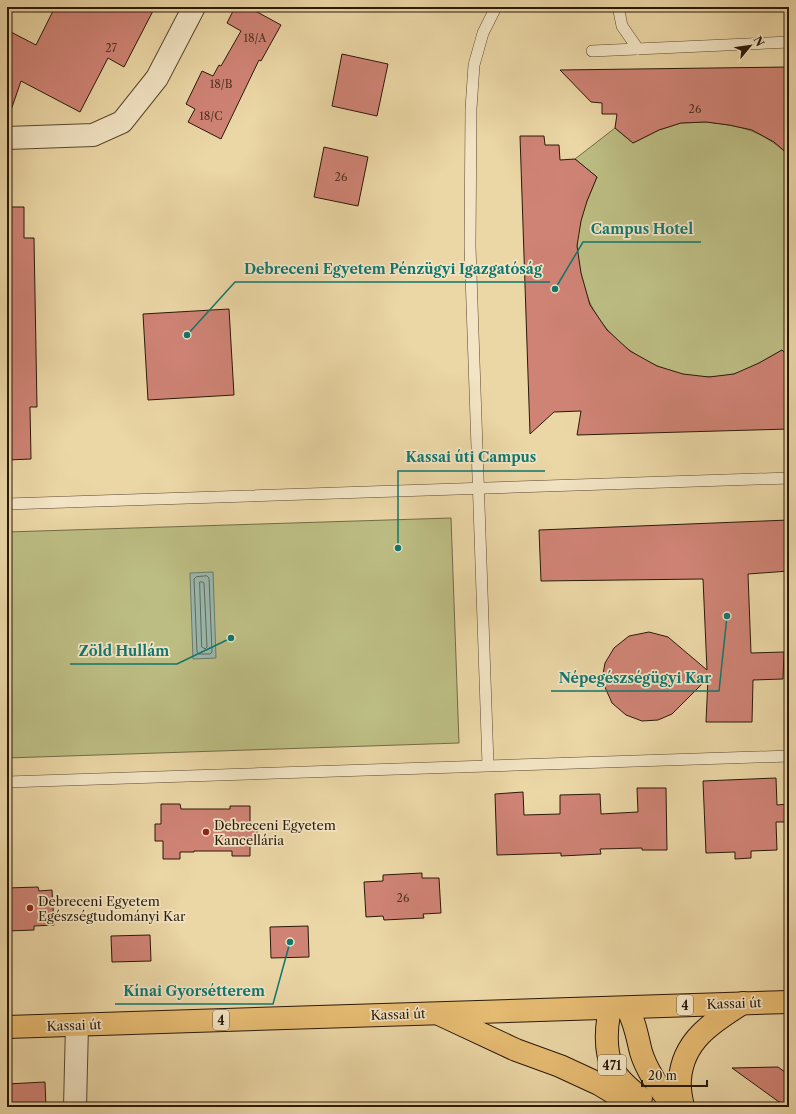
<svg xmlns="http://www.w3.org/2000/svg" width="796" height="1114" font-family="'Libre Caslon Text',serif">
	<style>
		.green { fill: #bcbd83; stroke: #736b46 }
		.water { fill: #99b8ad; stroke: #6d786b }
		.lines { fill: none; stroke-linecap: round; stroke-linejoin: round }
		.shore { stroke: #62685a; stroke-width: 1 }
		.building { fill: #cf8375; stroke: #2a1908 }
		.service-casing { stroke: #5a482f; stroke-width: 12 }
		.minor-casing { stroke: #5a482f; stroke-width: 24 }
		.primary-casing { stroke: #2a1908; stroke-width: 24 }
		.service { stroke: #f2e4c4; stroke-width: 11 }
		.minor { stroke: #f2e4c4; stroke-width: 22 }
		.primary { stroke: #e6bb72; stroke-width: 22 }
		.poi-dot { fill: #8f2418; stroke: #f2e4c4; stroke-width: 1.5 }
		.labels { text-anchor: middle; dominant-baseline: central; stroke-width: 3.5; stroke-linejoin: round; paint-order: stroke }
		.number-label { font-size: 11px; fill: #533423 }
		.shield { fill: #f2e4c4; stroke: #665640; stroke-width: 1 }
		.shield-label { font-size: 12px; font-weight: bold; fill: #2a1908 }
		.poi-label { font-size: 13px; fill: #2a1908; stroke: #f2e4c4; text-anchor: start }
		.street-label { font-size: 13px; fill: #2a1908; stroke: #f2e4c4 }
		.leader { fill: none; stroke: #0f766e; stroke-width: 1.5 }
		.callout-dot { fill: #0f766e; stroke: #f2e4c4; stroke-width: 1.5 }
		.callout-label { font-size: 14px; text-anchor: middle; font-weight: bold; fill: #0f766e; stroke: #f2e4c4; stroke-width: 3.5; stroke-linejoin: round; paint-order: stroke }
	</style>
	<rect width="100%" height="100%" fill="#ebd6a5"/>
	<filter id="stains"><feTurbulence type="fractalNoise" baseFrequency=".005" numOctaves="4"/><feColorMatrix values="0 0 0 0 .2 0 0 0 0 .09 0 0 0 0 .02 0 0 0 .5 -.17"/></filter>
	<radialGradient id="worn" r=".72"><stop offset=".6" stop-color="#630" stop-opacity="0"/><stop offset="1" stop-color="#630" stop-opacity=".3"/></radialGradient>
	<!-- green -->
	<g class="green">
		<path d="M706,122c37,4 54,8 83,33v202l-7,-7c-14,8 -33,20 -49,24 -54,13 -117,-19 -142,-69 -7,-12 -14,-45 -14,-59 -1,-24 11,-47 20,-69l-22,-18 40,-31 18,15 26,-13 22,-7z"/>
		<path d="M451,518l8,225 -452,15v-226z"/>
	</g>
	<!-- water -->
	<path class="water" d="M213,572l3,86 -23,1 -3,-86z"/>
	<g class="lines">
		<!-- shore -->
		<g class="shore">
			<path d="M207,576l2,2 3,74 -2,2h-11l-2,-2 -3,-73 2,-2z"/>
			<path d="M200,582h3l1,1 3,64 -2,2 -3,-2z"/>
		</g>
	</g>
	<!-- building -->
	<g class="building">
		<path d="M55,7h100l-31,60 -16,-9 -28,54 -59,-31 -11,32h-3v-83l29,15z"/>
		<path d="M235,7h13l33,18 -20,36 -2,-1 -38,79 -33,-17 7,-13 -9,-5 16,-33 11,5 6,-11 2,1 20,-35 -14,-8z"/>
		<path d="M342,54l46,10 -11,52 -45,-10z"/>
		<path d="M789,67v88l-15,-13 -22,-12 -23,-5 -23,-3 -25,1 -22,7 -26,13 -18,-15 2,-14h-15v-11l-11,-1 -31,-32z"/>
		<path d="M520,136h24l1,9h14l1,15 15,-1 22,18 -10,24 -6,20 -4,25 4,27 9,32 17,25 23,21 27,15 26,8 26,3 25,-3 25,-11 23,-13 7,7v72l-212,6 4,-24 -27,1 -24,22z"/>
		<path d="M324,147l44,10 -10,49 -44,-9z"/>
		<path d="M7,207h17v31h10l3,169h-7l1,52 -24,1z"/>
		<path d="M229,309l5,86 -86,5 -5,-86z"/>
		<path d="M789,520v51l-41,3 3,79 33,-1 -1,27 -30,1 -1,42h-46l2,-44 -36,36 -14,6 -16,1 -16,-6 -14,-12 -8,-18 -1,-11 2,-11 9,-15 15,-12 20,-4 19,5 39,33 -4,-91 -162,2 -2,-51z"/>
		<path d="M776,778l1,27 12,-1v18h-13l1,28 -26,1v7l-16,1v-7l-29,1 -3,-72z"/>
		<path d="M637,788h29l1,62h-25v-2l-42,1 1,5 -40,2v-3l-64,2 -2,-61 28,-2 1,23 36,-1v-19l40,-1 1,20 37,-2z"/>
		<path d="M161,804h19l1,5h49v-3h20v18h7v17h-7v15h-18v-5h-38v1h-14v7h-17v-18h-8v-17h6z"/>
		<path d="M422,873v5h17l2,35 -18,1 1,4 -40,2 -1,-4 -17,1 -2,-35 19,-1v-6z"/>
		<path d="M38,887l1,4 13,-1 2,35 -20,1v4l-27,1v-43z"/>
		<path d="M308,926l1,31 -38,1 -1,-31z"/>
		<path d="M150,935l1,26 -39,1 -1,-26z"/>
		<path d="M778,1067l11,8v32h-3l-54,-39z"/>
		<path d="M45,1082l1,25h-39v-23z"/>
	</g>
	<g class="lines">
		<defs>
			<g id="service">
				<path d="M619,11l3,15 16,23"/>
				<path d="M592,51l197,-9"/>
				<path d="M7,504l782,-26"/>
				<path d="M488,765l-18,-519 1,-137 3,-44 9,-32 13,-26"/>
				<path d="M7,782l782,-26"/>
			</g>
			<g id="minor">
				<path d="M7,138l86,-3 29,-13 35,-44 37,-71"/>
				<path d="M75,1107l2,-82"/>
			</g>
			<g id="primary">
				<path d="M610,1008c-4,20 -6,42 3,61 6,12 18,21 28,29"/>
				<path d="M627,1008c8,14 10,28 14,44 6,20 19,38 33,55"/>
				<path d="M441,1015l75,35 44,16 39,18 38,23"/>
				<path d="M7,1027l782,-25"/>
				<path d="M683,1107c-2,-9 -4,-19 -3,-28 3,-39 33,-57 63,-76"/>
			</g>
		</defs>
		<!-- service casing -->
		<use href="#service" class="service-casing"/>
		<!-- minor casing -->
		<use href="#minor" class="minor-casing"/>
		<!-- primary casing -->
		<use href="#primary" class="primary-casing"/>
		<!-- service -->
		<use href="#service" class="service"/>
		<!-- minor -->
		<use href="#minor" class="minor"/>
		<!-- primary -->
		<use href="#primary" class="primary"/>
	</g>
	<!-- markers -->
	<g class="poi-dot">
		<circle cx="206" cy="832" r="4"/>
		<circle cx="30" cy="908" r="4"/>
	</g>
	<g class="labels">
		<!-- number labels -->
		<g class="number-label">
			<text x="255" y="38">18/A</text>
			<text x="111" y="48">27</text>
			<text x="221" y="84">18/B</text>
			<text x="695" y="109">26</text>
			<text x="211" y="116">18/C</text>
			<text x="341" y="177">26</text>
			<text x="403" y="898">26</text>
		</g>
		<!-- shield labels -->
		<g class="shield">
			<rect x="677" y="995" width="16" height="20" rx="3"/>
			<rect x="213" y="1010" width="16" height="20" rx="3"/>
			<rect x="598" y="1055" width="28" height="20" rx="3"/>
		</g>
		<g class="shield-label">
			<text x="685" y="1005">4</text>
			<text x="221" y="1020">4</text>
			<text x="612" y="1065">471</text>
		</g>
		<!-- poi labels -->
		<g class="poi-label">
			<text x="214" y="825">Debreceni Egyetem<tspan x="214" dy="15">Kancellária</tspan></text>
			<text x="38" y="901">Debreceni Egyetem<tspan x="38" dy="15">Egészségtudományi Kar</tspan></text>
		</g>
		<!-- street labels -->
		<g class="street-label">
			<text transform="translate(734 1003) rotate(-2)">Kassai út</text>
			<text transform="translate(398 1014) rotate(-2)">Kassai út</text>
			<text transform="translate(74 1025) rotate(-2)">Kassai út</text>
		</g>
	</g>
	<!-- callouts -->
	<path class="leader" d="M555 289L583 242H701M187 335L235 282H550M398 548L398 471H545M231 638L177 664H70M727 616L719 691H551M290 942L273 1004H115"/>
	<g class="callout-dot">
		<circle cx="555" cy="289" r="4"/>
		<circle cx="187" cy="335" r="4"/>
		<circle cx="398" cy="548" r="4"/>
		<circle cx="231" cy="638" r="4"/>
		<circle cx="727" cy="616" r="4"/>
		<circle cx="290" cy="942" r="4"/>
	</g>
	<g class="callout-label">
		<text x="642" y="234">Campus Hotel</text>
		<text x="393" y="274">Debreceni Egyetem Pénzügyi Igazgatóság</text>
		<text x="471" y="462">Kassai úti Campus</text>
		<text x="124" y="656">Zöld Hullám</text>
		<text x="635" y="683">Népegészségügyi Kar</text>
		<text x="194" y="996">Kínai Gyorsétterem</text>
	</g>
	<!-- margin -->
	<rect width="796" height="1114" fill="none" stroke="#ebd6a5" stroke-width="24"/>
	<rect x="8" y="8" width="780" height="1098" fill="none" stroke="#2a1908" stroke-width="2"/>
	<rect x="12" y="12" width="772" height="1090" fill="none" stroke="#2a1908"/>
	<!-- north arrow -->
	<g transform="translate(750 46) rotate(61)" stroke="#f2e4c4" stroke-width="3" paint-order="stroke">
	<path d="M0-3L7 15L0 10L-7 15Z" fill="#2a1908"/>
	<text y="-6" font-size="11" font-weight="bold" text-anchor="middle" fill="#2a1908">N</text>
	</g>
	<!-- scale -->
	<path d="M642 1080v6h65v-6" fill="none" stroke="#2a1908" stroke-width="2"/>
	<text x="648" y="1080" font-size="12" fill="#2a1908" stroke="#f2e4c4" stroke-width="3" paint-order="stroke">20 m</text>
	<rect width="100%" height="100%" filter="url(#stains)"/>
	<rect width="100%" height="100%" fill="url(#worn)"/>
</svg>
